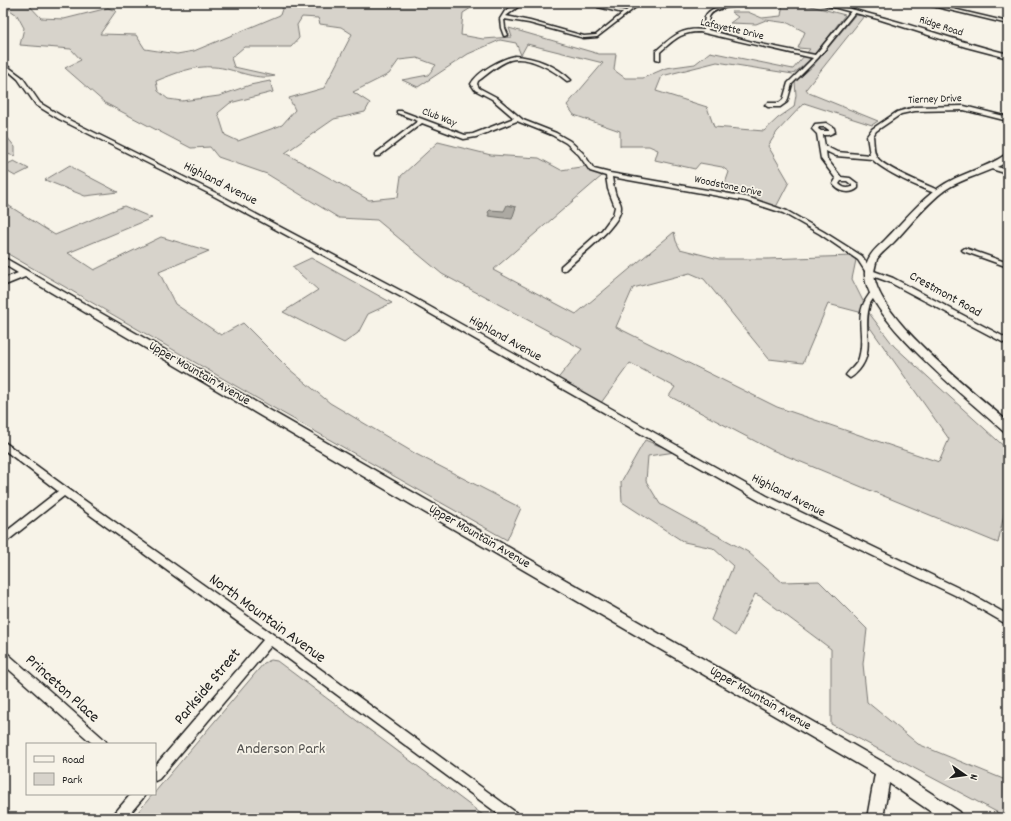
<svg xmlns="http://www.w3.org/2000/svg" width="1011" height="821" font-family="Dekko,sans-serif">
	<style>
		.green { fill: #d7d3cb; stroke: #7a7874; fill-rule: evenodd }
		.water { fill: #aca9a2; stroke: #72716c }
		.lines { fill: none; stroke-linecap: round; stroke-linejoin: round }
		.street-casing { stroke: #1c1c1c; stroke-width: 3 }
		.secondary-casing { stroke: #1c1c1c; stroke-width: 3 }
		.street { fill: #f7f3e8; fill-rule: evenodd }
		.secondary { fill: #f7f3e8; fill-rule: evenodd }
		.labels { text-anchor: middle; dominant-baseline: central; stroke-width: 3.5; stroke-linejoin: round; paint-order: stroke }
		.far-street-label { font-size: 11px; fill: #1c1c1c; stroke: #f7f3e8 }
		.street-label { font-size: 13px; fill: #1c1c1c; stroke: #f7f3e8 }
		.near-street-label { font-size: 16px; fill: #1c1c1c; stroke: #f7f3e8 }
		.near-park-label { font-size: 16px; fill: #545351; stroke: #f7f3e8 }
	</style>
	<rect width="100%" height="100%" fill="#f7f3e8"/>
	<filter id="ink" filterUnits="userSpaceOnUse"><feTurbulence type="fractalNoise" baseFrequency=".025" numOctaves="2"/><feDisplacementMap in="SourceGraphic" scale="8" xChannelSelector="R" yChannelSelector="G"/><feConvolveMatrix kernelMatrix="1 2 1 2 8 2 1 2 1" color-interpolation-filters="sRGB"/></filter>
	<g filter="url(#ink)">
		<!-- green -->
		<g class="green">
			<path d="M3,3h24l14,15 23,1 44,-11 8,3 -16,23 36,1 9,14 32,5 17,-3 86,-36 3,-9 -10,-3h206l-16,10 -2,22 22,4 29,-2 -3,-9 90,26h17l-2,16 11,8h18l23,-10 29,-4 15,-12 83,17 17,-20 -12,-1 7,-16 -17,-9 -22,-3 -10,4 -26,-1 8,-6 -7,-5h17l14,6 19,-2 2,-13h17l45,12c-16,20 -31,44 -52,59l-76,-12 -55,14 -6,15 51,16 7,20 50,4 14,-13 16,-11 2,-12 -1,-13 18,-16 42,-51 9,1 -58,73 3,4 69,28 -6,4 -68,-22 -27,29 -9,14 21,36 -14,27 -54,-14 8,-23 -7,-5 -22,-4 -5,6 -40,-9 3,-10 -9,-4h-29v-15l-46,-16 -7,-10 36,-42 -76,-19 -6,11 -5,-12 -16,-3 -32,14 -50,33 -16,-7 26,-5 8,-10 -19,-7 -18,2 -10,14 -36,18 17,11 -5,9 -31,7 -49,34 84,47 29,-3 3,-21 37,-34 53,13 48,3 22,12 26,-4 16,9 -110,95 83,44 98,-82 2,9 4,8 39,10h48l85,-3 4,4 -4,19 17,34 25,33 114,104v45l-10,48 -226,-93 -103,-54 6,-9 -45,-24 -32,44 -43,-25 27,-33 -140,-75 -65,-54 -38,-2 -72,-44 -49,-17 -8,-10 -19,1 -86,-45 -40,-35 16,-8 -10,-11 -51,-4 4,-17 -7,-13 -14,-10zM302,17l16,1 2,6 21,3 11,7 -28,54 -35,10 6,12 -13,15 -44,16 -13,-6 -7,-22 12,-10 43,-11 -3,-11 -20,4 -31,11 -37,5 -14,-2 -10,-8 -2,-10c18,-7 38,-16 58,-14 20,1 40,14 61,9l-41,-9 -3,-9 13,-11h47l8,-9 -2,-13zM690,273l14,6 65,80 34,4 25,-59 31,8 90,127 -10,23 -162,-55 -161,-80 17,-39z"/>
			<path d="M3,132l12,15v9l-12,-3z"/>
			<path d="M14,161l15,8 -14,7 -12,-7v-3z"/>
			<path d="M70,165l6,5 42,22 -33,4 -40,-16z"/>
			<path d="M3,202l52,33 69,-29 28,12 -84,35 26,17 67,-33 48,14 -50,21 16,32 46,31 22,-12 46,46 41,34 86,51 105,54 -14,32 -235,-133 -269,-156z"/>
			<path d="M311,258l81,45 -24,11 -10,19 -14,10 -61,-31 35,-22 -26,-23z"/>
			<path d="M645,440l30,12 -27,4 -2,25 14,23 88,48 34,30 37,-1 48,48 -4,35 4,38 51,42 90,37v37l-177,-94v-75l-71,-53 -5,-2 -20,42 -24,-16 22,-54 -20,-18 -29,-6 -62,-40 -1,-20z"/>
			<path d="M271,660l6,1 210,157h-354l20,-24h2v-2l109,-129z"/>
		</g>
		<!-- water -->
		<path class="water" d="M507,205l9,2 -4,12 -24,-3 1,-2 -1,-2 2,-2 14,1z"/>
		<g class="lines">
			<defs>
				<g id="street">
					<path d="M518,3h5l-17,13 24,5 54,15 12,-1 27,-22 -25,-6v-2l28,6 10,-8h5l-44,34 -13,1 -55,-15 -25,-4 1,9 3,7 -4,1 -3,-8 -1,-9 5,-8z"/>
					<path d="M750,3l1,2c-11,2 -37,0 -42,12 -1,4 -1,9 -1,13l48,13 59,12 37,-45 4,1 -38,47 -26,26 -5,18 -7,5h-12l-3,-2 3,-2h11l4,-3 5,-17 25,-25 -113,-26c-20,0 -26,8 -40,20v8l-4,-1v-8c16,-14 25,-24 48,-21 0,-5 0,-9 1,-13 5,-13 33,-14 45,-14z"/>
					<path d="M920,3h8l80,19v2z"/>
					<path d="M515,56c20,1 42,10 56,24l-4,1c-14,-11 -38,-26 -57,-21 -12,4 -22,14 -32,21l-1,3 2,4 17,9 27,23 33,13 14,8 13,12 11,16 16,4 137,24 40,14 37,21 38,24 9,14 22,8 115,61v6l-119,-63 -22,-8 -9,-14 -38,-26 -37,-21 -37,-12 -134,-24c1,7 2,13 4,19 2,3 5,7 5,11 1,18 -43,50 -56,63h-4v-4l41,-36 11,-15 2,-8 -7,-18 -2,-13 -16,-5 -11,-16 -13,-12 -14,-8 -35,-14 -41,16 -12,2 -42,-16 -43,33h-4v-2l43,-33 -21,-8v-2h4l64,24 8,-1 41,-16 -22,-19 -17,-9 -4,-6c7,-13 30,-25 44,-28z"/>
					<path d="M3,63l19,14 18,26 23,14 151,75 193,102 360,202 202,97 39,22v10l-45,-26 -202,-97 -358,-204 -193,-104 -151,-75 -23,-14 -18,-26 -15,-13z"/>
					<path d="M964,106l44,11v4l-44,-11 -49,1 -14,3 -25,17 -3,5c1,6 0,16 4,21 6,11 50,28 63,34v2l-2,1c-17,-5 -55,-23 -66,-35l-36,-3 -10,-5 1,8 14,18 9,1 8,6v4c-8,7 -19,4 -25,-4l3,-5 -15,-20 -4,-25 -5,-5 3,-5 11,-1 8,5 1,4 -7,3h-5l2,11 12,6 33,3 -3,-19 5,-7 25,-17 18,-5zM819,127h6l4,3v1h-8l-3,-2zM841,181h6l5,4v2c-5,2 -9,1 -13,-3z"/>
					<path d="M990,165l18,5v4l-20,-6v-2z"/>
					<path d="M965,248l43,15v4l-45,-16 -1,-1z"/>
					<path d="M873,290h2l3,2c-3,5 -8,9 -9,15 -6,22 6,45 -10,63 -3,3 -5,6 -9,8l-4,-3c4,-6 11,-10 13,-17 8,-26 -9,-43 14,-68z"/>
					<path d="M3,441l64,47 207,147 244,179 2,4h-16l-233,-172 -112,133 -4,2v-15l108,-126 -199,-144 -58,46 -3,1v-9l55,-43 -55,-42z"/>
					<path d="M3,652l4,1 98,87 2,4h-14l-90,-80z"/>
					<path d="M131,794h14l-2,4 -17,20h-14l2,-4z"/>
				</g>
				<g id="secondary">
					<path d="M818,3c16,0 32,6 48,10 48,12 94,29 142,41v4l-42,-11 -88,-28z"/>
					<path d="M1005,155h3v6c-19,12 -44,16 -63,29 -19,14 -35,35 -51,52 -5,5 -13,11 -17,17 -1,4 -3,11 -3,15 3,45 100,117 134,148v12l-4,-2c-31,-29 -143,-117 -139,-160 0,-4 2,-11 4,-14 3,-7 11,-13 16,-18 18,-18 34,-39 55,-53 20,-14 45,-18 65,-32z"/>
					<path d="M3,257l885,508 72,47 2,6h-22l-51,-35 -6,35h-16l8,-44 -451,-262 -399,-235 -22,9v-7l15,-6 -15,-9z"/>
				</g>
			</defs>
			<!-- street casing -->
			<use href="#street" class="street-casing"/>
			<!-- secondary casing -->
			<use href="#secondary" class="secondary-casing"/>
			<!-- street -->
			<use href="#street" class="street"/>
			<!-- secondary -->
			<use href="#secondary" class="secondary"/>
		</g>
	</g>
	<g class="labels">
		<!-- far-street labels -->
		<g class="far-street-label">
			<text transform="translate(941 27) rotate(18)">Ridge Road</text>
			<text transform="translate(732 30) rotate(13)">Lafayette Drive</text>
			<text transform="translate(935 100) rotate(-2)">Tierney Drive</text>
			<text transform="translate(439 118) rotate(21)">Club Way</text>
			<text transform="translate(728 187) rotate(12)">Woodstone Drive</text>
		</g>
		<!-- street labels -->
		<g class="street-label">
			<text transform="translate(220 184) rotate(27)">Highland Avenue</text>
			<text transform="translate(945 295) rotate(29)">Crestmont Road</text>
			<text transform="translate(505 339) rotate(29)">Highland Avenue</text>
			<text transform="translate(199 374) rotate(30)">Upper Mountain Avenue</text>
			<text transform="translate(788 496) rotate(27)">Highland Avenue</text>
			<text transform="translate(479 537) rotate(30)">Upper Mountain Avenue</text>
			<text transform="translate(760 699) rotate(30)">Upper Mountain Avenue</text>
		</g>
		<!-- near-street labels -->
		<g class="near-street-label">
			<text transform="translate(267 619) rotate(36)">North Mountain Avenue</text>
			<text transform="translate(208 687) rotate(-50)">Parkside Street</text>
			<text transform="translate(62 689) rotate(42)">Princeton Place</text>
		</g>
		<!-- near-park labels -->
		<g class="near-park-label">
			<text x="281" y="749">Anderson Park</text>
		</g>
	</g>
	<!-- margin -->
	<rect width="1011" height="821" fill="none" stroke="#f7f3e8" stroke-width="16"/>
	<rect x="8" y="8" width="995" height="805" fill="none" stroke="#1c1c1c" stroke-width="1.5" filter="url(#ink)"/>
	<!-- legend -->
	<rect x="26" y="743" width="130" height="52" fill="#f7f3e8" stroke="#9f9d96"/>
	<rect x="34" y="756" width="20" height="6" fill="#f7f3e8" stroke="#9f9d96"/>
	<text x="62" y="763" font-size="12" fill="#1c1c1c">Road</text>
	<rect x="34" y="773" width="20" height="12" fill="#d7d3cb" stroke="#9f9d96"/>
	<text x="62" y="783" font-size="12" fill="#1c1c1c">Park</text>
	<!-- north arrow -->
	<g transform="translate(965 775) rotate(103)" stroke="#f7f3e8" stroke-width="3" paint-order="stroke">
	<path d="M0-3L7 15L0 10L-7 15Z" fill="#1c1c1c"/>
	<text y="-6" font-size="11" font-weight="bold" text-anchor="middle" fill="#1c1c1c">N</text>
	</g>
</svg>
